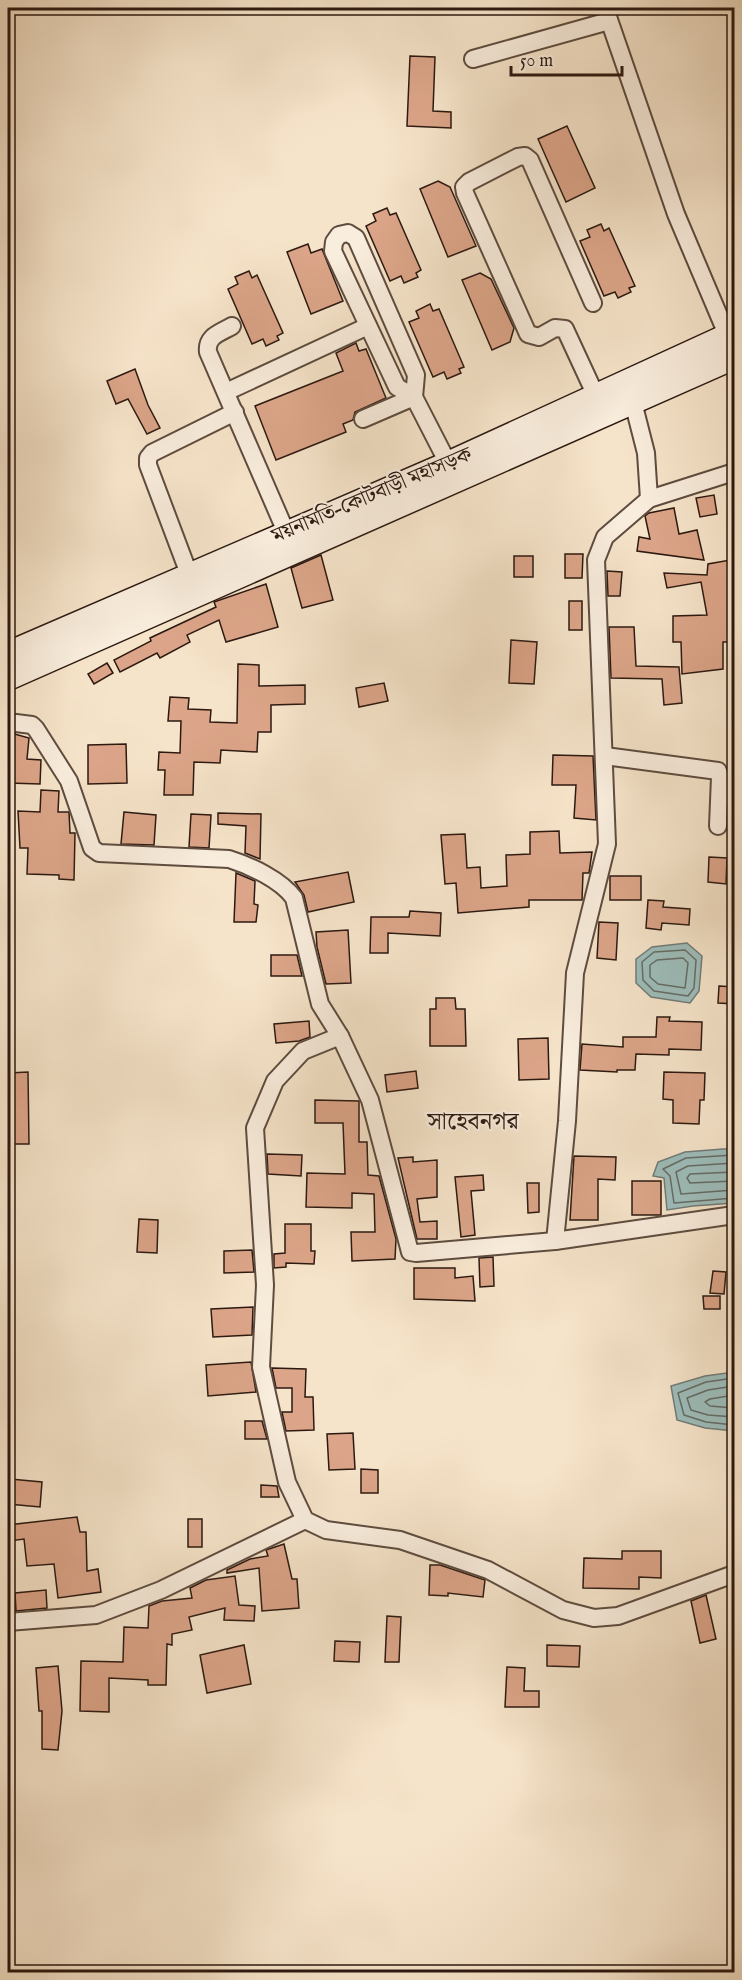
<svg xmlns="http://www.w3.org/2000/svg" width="742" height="1980" font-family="'IM FELL English','Noto Serif Bengali',serif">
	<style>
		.water { fill: #9dbebc; stroke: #707c78; stroke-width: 1.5 }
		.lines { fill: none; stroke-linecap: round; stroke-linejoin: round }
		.shore { stroke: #646c66; stroke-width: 1.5 }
		.building { fill: #dca589; stroke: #2c1911; stroke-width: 1.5 }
		.street-casing { stroke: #5e4c3f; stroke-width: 20 }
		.secondary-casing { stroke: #2c1911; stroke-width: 27 }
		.street { stroke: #f9eddd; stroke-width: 16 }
		.secondary { stroke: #f9eddd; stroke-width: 24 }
		.labels { text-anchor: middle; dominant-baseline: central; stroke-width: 4.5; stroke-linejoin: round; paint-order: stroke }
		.street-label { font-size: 21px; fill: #2c1911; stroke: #f9eddd }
		.quarter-label { font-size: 24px; fill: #2c1911; stroke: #f9eddd }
	</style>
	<rect width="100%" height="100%" fill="#f6e4ca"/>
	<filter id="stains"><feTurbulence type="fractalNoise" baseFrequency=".00333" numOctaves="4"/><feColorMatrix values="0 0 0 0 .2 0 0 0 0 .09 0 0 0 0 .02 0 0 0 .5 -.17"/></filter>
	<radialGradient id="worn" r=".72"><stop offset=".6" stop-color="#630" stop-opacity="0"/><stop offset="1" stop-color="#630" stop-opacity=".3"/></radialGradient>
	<!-- water -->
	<g class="water">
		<path d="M687,943l15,13 -3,35 -9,12 -39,-6 -15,-14v-24l16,-12z"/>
		<path d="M723,1149h11v54l-41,3 -26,4 -3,-32 -11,-2 5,-14 27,-10z"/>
		<path d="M734,1372v59l-29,-3 -28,-8 -6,-34 34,-10z"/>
	</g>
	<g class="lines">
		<!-- shore -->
		<g class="shore">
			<path d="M685,950l11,10 -2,28 -6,8 -34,-5 -11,-11 -1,-18 12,-10z"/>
			<path d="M683,958l5,5 -3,25 -27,-4 -8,-7v-12l7,-5z"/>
			<path d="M734,1155l-48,3 -23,11 7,7 4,27 60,-5"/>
			<path d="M734,1163l-46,3 -12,6 5,22 53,-4"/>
			<path d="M734,1172l-44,2 -3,4 3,5 44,-2"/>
			<path d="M734,1378l-28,4 -28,11 6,22 22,7 28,3"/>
			<path d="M734,1386l-26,4 -21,8 4,12 17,5 26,2"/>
			<path d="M734,1395l-24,4 -5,3 5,4 24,2"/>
		</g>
	</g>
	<!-- building -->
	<g class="building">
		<path d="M410,56l25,1 -2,54 18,1v16l-44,-2z"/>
		<path d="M567,126l28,62 -29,14 -28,-63z"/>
		<path d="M438,181l12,6 26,59 -28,11 -28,-68z"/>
		<path d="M387,208l3,7 6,-2 25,57 -5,3 2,4 -14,6 -3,-7 -11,5 -24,-55 10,-5 -3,-7z"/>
		<path d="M601,224l3,7 5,-3 26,58 -6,2 2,4 -13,6 -3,-6 -11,4 -24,-55 10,-4 -3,-7z"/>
		<path d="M308,244l3,9 11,-4 21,52 -32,13 -24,-62z"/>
		<path d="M249,271l3,7 5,-3 26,58 -6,3 2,4 -13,6 -3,-7 -11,5 -24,-55 10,-5 -3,-7z"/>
		<path d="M480,273l11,6 23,49 -4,14 -18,8 -30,-70z"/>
		<path d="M430,304l3,7 6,-2 25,58 -5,2 2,4 -14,6 -3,-7 -11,5 -24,-55 10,-4 -3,-7z"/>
		<path d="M356,343l3,8 7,-2 20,49 -31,14 -2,8 -10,4 3,8 -70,28 -21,-54 88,-35 -7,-18z"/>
		<path d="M135,369l13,36 12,23 -13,6 -19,-35 -12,5 -9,-23z"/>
		<path d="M714,495l3,19 -17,3 -4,-19z"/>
		<path d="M674,508l5,26 18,-4 7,30 -67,-9 2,-14 11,2 -5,-23 4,-3z"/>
		<path d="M565,554h18l-1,24h-17z"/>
		<path d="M321,555l12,45 -31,8 -11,-40z"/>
		<rect x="514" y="556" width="19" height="21"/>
		<path d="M730,560l5,29v53h-12v27l-41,5 -1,-32h-8v-26l34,-1 -6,-33 -34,6 -3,-15 43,2 1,-11z"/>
		<path d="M607,571l15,1 -2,24h-12z"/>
		<path d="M266,584l12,43 -52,15 -7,-22 -32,15 3,7 -30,16 -3,-5 -37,19 -6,-12 37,-19 -1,-3 66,-31 -2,-5z"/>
		<rect x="569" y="601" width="13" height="29"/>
		<path d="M609,627h25l2,39 43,1 3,36 -18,2 -2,-26 -51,-1z"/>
		<path d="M511,640l26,2 -3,42 -25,-1z"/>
		<path d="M107,663l6,10 -19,11 -6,-10z"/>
		<path d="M238,664l21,1v21l46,-1v19l-34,1v27h-13l-1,20 -36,-2 -1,13 -26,-1 -1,33h-29l1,-25h-7l1,-18 21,1 1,-32h-13l2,-24 19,1 -1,11 23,1 -1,12 27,1z"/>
		<path d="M384,683l4,18 -29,6 -3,-19z"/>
		<path d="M11,733l18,5 -2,21 14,1 -1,24 -32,-1z"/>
		<path d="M126,744l1,39 -39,1v-39z"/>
		<path d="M553,755l40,1 3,64 -22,-2 2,-33h-24z"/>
		<path d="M41,790l18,1 -1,21h11l1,21h5l-1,47 -15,-1v-4l-32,-1 1,-26h-8l-2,-37 22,1z"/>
		<path d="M124,812l32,3 -2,30 -33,-1z"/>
		<path d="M218,813l43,1 -1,45 -15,-6 1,-27 -28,-2z"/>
		<path d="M191,814l20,1 -2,33 -20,-1z"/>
		<path d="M559,831l1,22 32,-1 -3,21h-6l-1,27h-53v7l-71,6 -2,-30 -11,1 -4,-49 24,-1 2,34 13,-1 1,21 26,-2 -1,-31 24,-1v-22z"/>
		<path d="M709,857l18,1 -1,26 -18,-2z"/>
		<path d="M348,872l6,30 -46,10 -4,-17 -9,-13z"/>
		<path d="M236,873l19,8 -1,23 4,1 -2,17h-22z"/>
		<rect x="610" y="876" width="31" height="24"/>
		<path d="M648,900l16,1 -1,6 27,2 -1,16 -27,-2 -1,7 -15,-2z"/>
		<path d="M410,911l31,2 -1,23 -52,-3v20h-18l1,-36h38z"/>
		<path d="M599,922l19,1 -2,37 -19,-2z"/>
		<path d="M348,930l3,53 -25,1 -9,-37 -1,-15z"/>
		<path d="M271,955h26l5,21h-31z"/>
		<path d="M719,986l16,1v17l-17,-1z"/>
		<path d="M436,998h19l1,11h9l1,37h-36v-37h6z"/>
		<path d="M657,1017h13l-1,4 33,1 -1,28 -32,-1v6l-33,-1 -1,16h-18v2l-37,-2 2,-26 41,3v-10h33z"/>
		<path d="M309,1021l1,16 -11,4 -23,2 -2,-19z"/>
		<path d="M548,1038l1,41 -30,1 -1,-41z"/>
		<path d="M416,1071l2,17 -31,4 -2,-17z"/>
		<path d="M28,1072l1,72h-17l-3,-71z"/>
		<path d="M664,1072l41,1 -1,27h-4l-1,24 -26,-1v-23l-10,-1z"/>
		<path d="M315,1100l44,1v41h8l1,33 11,1 17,63 -1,20 -43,2 -1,-29h24l-1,-38 -22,-1v15l-46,-1 1,-34 38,1 -2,-51h-28z"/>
		<path d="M267,1154l35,1 -1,21 -33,-2z"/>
		<path d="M574,1156l42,1 -1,23 -17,-1v41h-28z"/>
		<path d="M413,1157v5l24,-2v37l-20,2 3,23 17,-1v18h-20l-19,-81z"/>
		<path d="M483,1175l1,15 -13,1 4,44 -14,2 -6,-60z"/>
		<rect x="632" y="1181" width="29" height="34"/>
		<path d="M527,1183h12v29l-11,1z"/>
		<path d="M139,1219l19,1 -1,33 -20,-1z"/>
		<path d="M285,1224h26v27h4l-1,13 -28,-1v4l-12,1v-14l11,-1z"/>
		<path d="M252,1250l2,22 -30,1v-22z"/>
		<path d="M493,1257l1,29 -14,1 -1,-29z"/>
		<path d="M414,1268h41v10l18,-2 2,25 -61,-2z"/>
		<path d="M713,1271l13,1 -2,22 -14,-1z"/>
		<path d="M703,1296h17v13h-16z"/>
		<path d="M253,1307l-1,28 -39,2 -2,-28z"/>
		<path d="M251,1362l5,30 -48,4 -2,-31z"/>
		<path d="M272,1368l34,1 -1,28h8l1,33 -28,1 -4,-19h10v-24h-16z"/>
		<path d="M245,1421h17l5,18h-22z"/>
		<path d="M353,1433l2,36 -26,1 -2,-36z"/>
		<path d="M361,1469l17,1v23h-17z"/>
		<path d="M10,1479l32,3 -2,25 -32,-3z"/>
		<path d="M261,1485l16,1 2,11h-18z"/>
		<path d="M77,1517l3,15h6l1,39 11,-2 3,23 -43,6 -4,-34 -27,2 -3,-27 -15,2 -1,-16z"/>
		<rect x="188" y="1519" width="14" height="28"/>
		<path d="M284,1544l8,35h5l2,29 -37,3 -3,-43 -32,5v-3l23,-11 18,-3 -2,-6z"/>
		<path d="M622,1551h39v27l-22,-1v12l-56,-1 1,-30 38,1z"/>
		<path d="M430,1565h10l45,15 -2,17 -35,-4v3l-19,-1z"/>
		<path d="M235,1576l4,29 16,1 -1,15 -30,-1 1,-12 -36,9 3,13 -20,4v11l-5,-1 -1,41h-18v-5l-39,-2v34l-29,-1 1,-50 42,1 1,-35 24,1 1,-22 13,-5 30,-3 -2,-10 16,-8z"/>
		<path d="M46,1590l1,18 -31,3 -1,-18z"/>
		<path d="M706,1595l10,44 -16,4 -9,-42z"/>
		<path d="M387,1616l14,1 -2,45h-14z"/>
		<path d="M335,1641l25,1 -1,20 -25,-1z"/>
		<path d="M244,1645l7,39 -44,9 -7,-38z"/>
		<path d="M547,1645l33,1 -1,21 -32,-1z"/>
		<path d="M58,1666l4,45 -4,39 -16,-1v-38h-3l-3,-43z"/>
		<path d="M507,1667l18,1 -1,23h15v16h-34z"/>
	</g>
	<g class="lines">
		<defs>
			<g id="street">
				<path d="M605,8l71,206 55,130"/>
				<path d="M473,59l136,-38"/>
				<path d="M593,303l-63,-143 -5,-4 -7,1 -49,25 -5,5 1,6 63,141 11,3 16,-9 10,1 31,67"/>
				<path d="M232,326c-12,7 -26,10 -24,26l78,180"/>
				<path d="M226,392l142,-66"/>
				<path d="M414,397l-17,-10 -64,-136 1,-9 5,-7 9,-2 8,5 60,137 -2,22 38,74"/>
				<path d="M633,402l13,51 3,46"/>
				<path d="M363,419l51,-22"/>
				<path d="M734,472l-85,27 -44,38 -9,23 11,284 -32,129 -8,148 -12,120 179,-26"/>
				<path d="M189,574l-41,-109v-7l4,-5 83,-41"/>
				<path d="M8,722l24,3 4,4 33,52 23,67 7,5 130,6c22,7 52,21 65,39l26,106 20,32 30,64 40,152 6,1 139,-12"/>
				<path d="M605,756l113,15 2,6 -2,49"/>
				<path d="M340,1036l-37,15 -28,30 -20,47 10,157 -4,82 26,115 18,38 21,10 74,10 88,30 75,40 31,8 24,-2 116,-42"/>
				<path d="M8,1622l88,-7 65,-25 144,-70"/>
			</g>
			<g id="secondary">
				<path d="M8,654l440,-190 286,-131"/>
				<path d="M8,678l726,-321"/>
			</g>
		</defs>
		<!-- street casing -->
		<use href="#street" class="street-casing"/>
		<!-- secondary casing -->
		<use href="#secondary" class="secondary-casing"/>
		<!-- street -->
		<use href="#street" class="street"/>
		<!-- secondary -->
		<use href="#secondary" class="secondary"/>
	</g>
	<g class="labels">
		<!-- street labels -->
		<g class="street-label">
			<text transform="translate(372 496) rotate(-23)">ময়নামতি–কোটবাড়ী মহাসড়ক</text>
		</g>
		<!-- quarter labels -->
		<g class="quarter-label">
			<text x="473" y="1122">সাহেবনগর</text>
		</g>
	</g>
	<!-- margin -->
	<rect width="742" height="1980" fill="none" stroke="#f6e4ca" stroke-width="30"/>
	<rect x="9" y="9" width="724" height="1962" fill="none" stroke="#2c1911" stroke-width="3"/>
	<rect x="15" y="15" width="712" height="1950" fill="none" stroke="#2c1911" stroke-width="1.5"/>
	<!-- scale -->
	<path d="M511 66v9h111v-9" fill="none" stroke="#2c1911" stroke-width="3"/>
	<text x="520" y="66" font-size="18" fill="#2c1911" stroke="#f9eddd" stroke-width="4.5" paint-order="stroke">50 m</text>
	<rect width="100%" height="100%" filter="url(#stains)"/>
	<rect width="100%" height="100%" fill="url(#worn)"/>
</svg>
